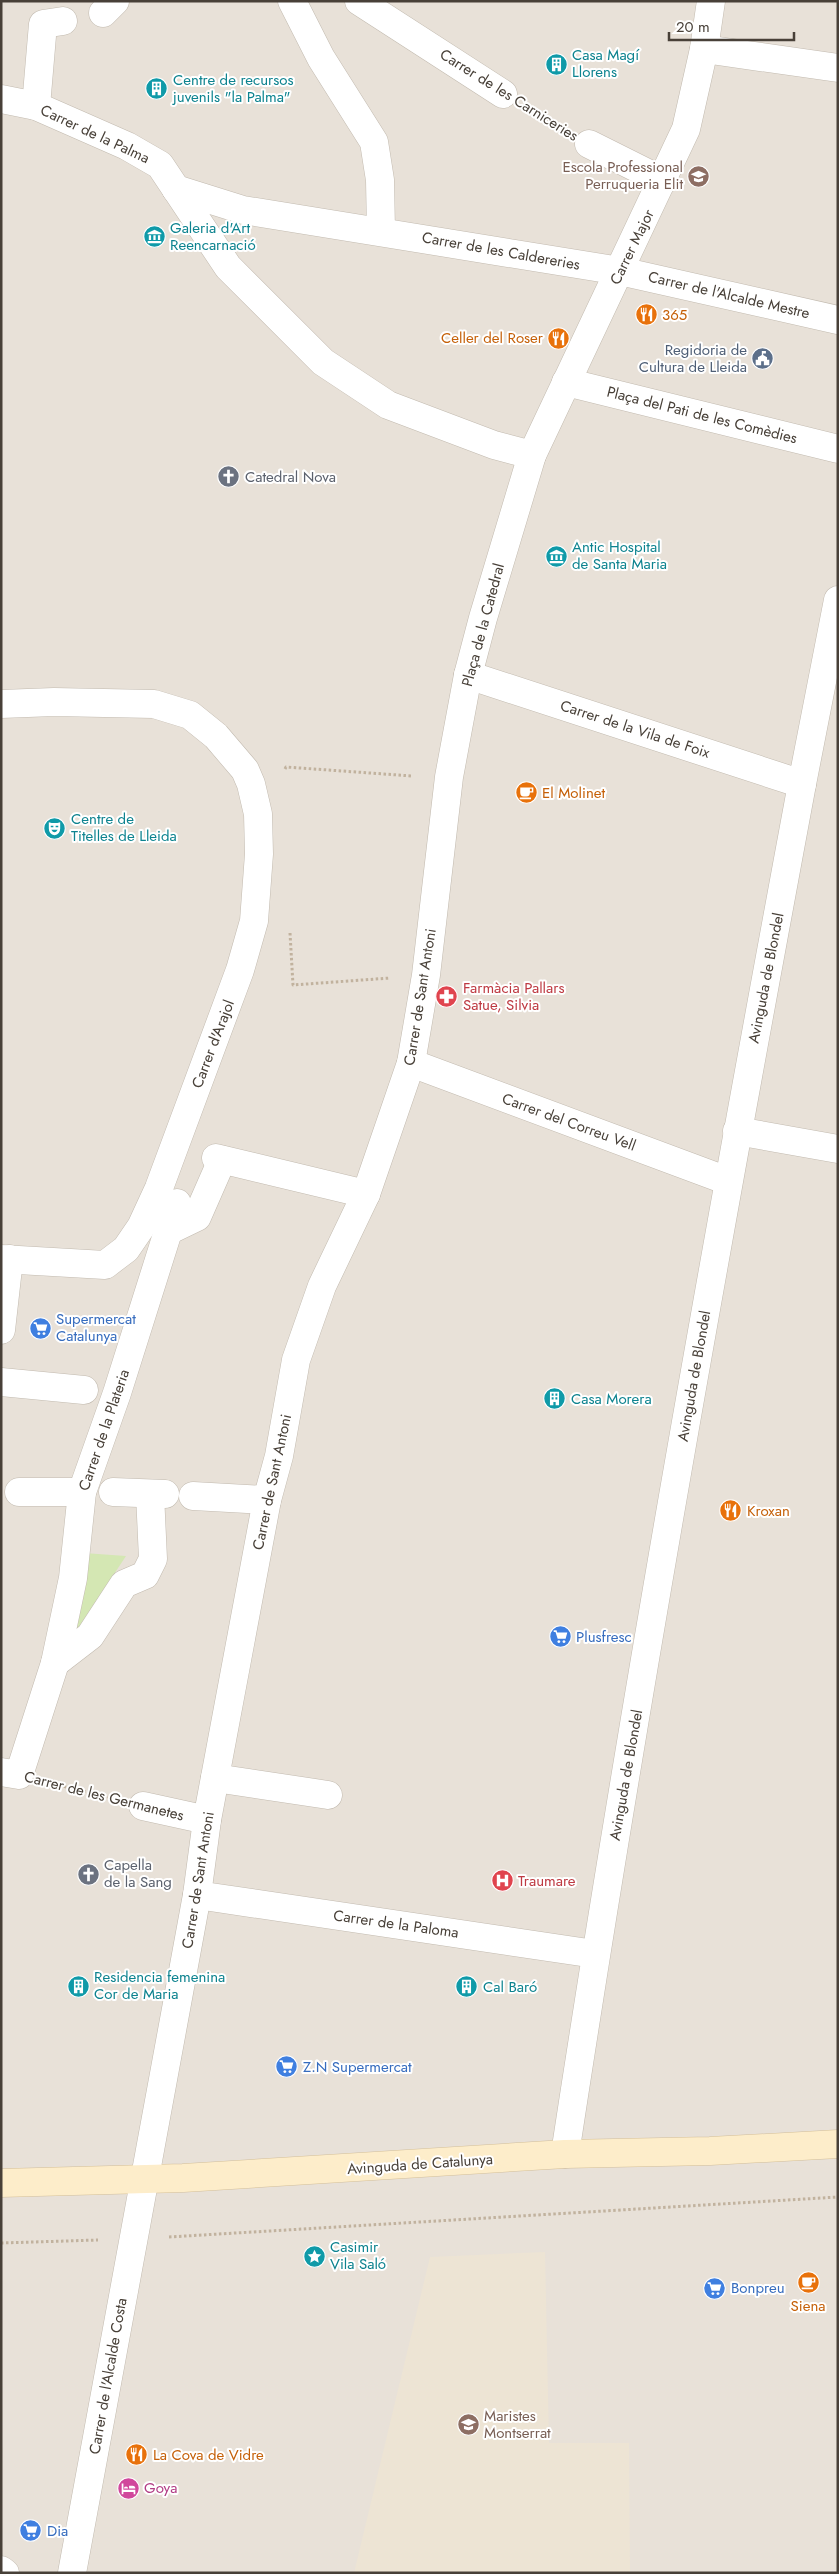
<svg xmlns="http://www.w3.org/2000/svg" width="839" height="2574" font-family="Jost,sans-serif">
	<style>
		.residential { fill: #e8e1d8 }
		.education { fill: #ede4d4 }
		.green { fill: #d4e7b3 }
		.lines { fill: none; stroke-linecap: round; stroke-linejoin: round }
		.pedestrian-casing { stroke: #c2baaf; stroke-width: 29 }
		.minor-casing { stroke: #c2baaf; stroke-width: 29 }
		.secondary-casing { stroke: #d3bf9a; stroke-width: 29 }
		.path { stroke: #c1b29e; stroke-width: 3; stroke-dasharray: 2.5 2.5; stroke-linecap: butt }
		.pedestrian { stroke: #fff; stroke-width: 28 }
		.minor { stroke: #fff; stroke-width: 28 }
		.secondary { stroke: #fdedca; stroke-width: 28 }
		.labels { text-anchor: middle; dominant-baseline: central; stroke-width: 4; stroke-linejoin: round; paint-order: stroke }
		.culture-label { font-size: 15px; fill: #0d838f; stroke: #fff; text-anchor: start }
		.street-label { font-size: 15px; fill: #484038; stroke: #fff }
		.education-label { font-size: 15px; fill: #785e54; stroke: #fff; text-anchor: end }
		.food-label { font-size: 15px; fill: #c56008; stroke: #fff; text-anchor: start }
		.service-label { font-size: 15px; fill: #4e5e75; stroke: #fff; text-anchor: end }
		.worship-label { font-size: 15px; fill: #5b616d; stroke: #fff; text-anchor: start }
		.health-label { font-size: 15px; fill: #be3a42; stroke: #fff; text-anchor: start }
		.shop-label { font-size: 15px; fill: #366cbe; stroke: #fff; text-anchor: start }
		.hotel-label { font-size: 15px; fill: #b23c85; stroke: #fff; text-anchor: start }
	</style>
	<rect width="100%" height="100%" fill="#f4f0e9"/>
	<!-- residential -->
	<rect class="residential" x="1" y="1" width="837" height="2572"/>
	<!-- education -->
	<path class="education" d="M545,2252l4,191h80l1,130h-276l76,-316z"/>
	<!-- green -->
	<path class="green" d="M84,1553l42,3 -61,92z"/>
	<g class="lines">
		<defs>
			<g id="pedestrian">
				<path d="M292,1l29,57 53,84 6,38 1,51"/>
				<path d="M359,1l144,93"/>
				<path d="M103,13l12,-12"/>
				<path d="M704,49l134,19"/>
				<path d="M36,106l7,-82 20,-3"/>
				<path d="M589,144l74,37"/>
				<path d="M176,189l67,21 377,61 218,49"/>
				<path d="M176,189l52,78 95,95 65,43 106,40 38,10"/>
				<path d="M566,382l272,67"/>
				<path d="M468,675l334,109 36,-184"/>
				<path d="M411,1063l317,118"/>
				<path d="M216,1158l150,36"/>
				<path d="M168,1231l29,-14 25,-57"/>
				<path d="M1,1382l83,8"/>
				<path d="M19,1492h63"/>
				<path d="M113,1492l52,2"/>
				<path d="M193,1496l74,4"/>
				<path d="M55,1663l35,-27 34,-52 21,-9 8,-16 -3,-65"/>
				<path d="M1,1772l18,3 36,-112 18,-85 9,-86 35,-99 60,-190"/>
				<path d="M215,1778l113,17"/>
				<path d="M143,1806l64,14"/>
				<path d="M197,1895l398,59"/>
				<path d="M72,2573l125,-678 10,-75 60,-320 12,-44 17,-96 26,-74 44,-92 45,-131 15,-88 23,-198 19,-102 15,-57 49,-163 154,-326 18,-80 7,-48"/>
			</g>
			<g id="minor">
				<path d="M1,99l35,7 91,40 33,19 16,24"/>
				<path d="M1,704l53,-2 100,2 36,11 26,21 29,34 6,14 7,30 1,40 -5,67 -14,49 -81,218 -18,39 -15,22 -21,16 -104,-6"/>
				<path d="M737,1131l101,18"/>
				<path d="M1,1330l8,-71"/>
				<path d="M565,2154c70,-458 152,-914 237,-1370"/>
				<path d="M1,2570l4,3"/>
			</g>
			<path id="secondary" d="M1,2183l182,-5 382,-24 145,-3 128,-7"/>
		</defs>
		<!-- pedestrian casing -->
		<use href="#pedestrian" class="pedestrian-casing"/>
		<!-- minor casing -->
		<use href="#minor" class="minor-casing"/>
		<!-- secondary casing -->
		<use href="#secondary" class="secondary-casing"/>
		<!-- path -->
		<g class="path">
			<path d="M533,111l27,16"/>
			<path d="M285,769l1,-2 126,9"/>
			<path d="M290,933l3,52 97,-7"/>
			<path d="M54,1784l54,13"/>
			<path d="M169,2237l669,-40"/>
			<path d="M1,2243l97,-3"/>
		</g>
		<!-- pedestrian -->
		<use href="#pedestrian" class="pedestrian"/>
		<!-- minor -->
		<use href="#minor" class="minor"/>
		<!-- secondary -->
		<use href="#secondary" class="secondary"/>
	</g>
	<!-- icons -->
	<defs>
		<symbol id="building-disc" viewBox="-11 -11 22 22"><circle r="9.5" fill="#0f9aa8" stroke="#fff"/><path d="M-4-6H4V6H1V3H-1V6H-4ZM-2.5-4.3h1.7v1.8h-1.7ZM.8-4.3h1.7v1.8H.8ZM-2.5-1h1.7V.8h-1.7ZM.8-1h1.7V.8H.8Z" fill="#fff"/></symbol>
		<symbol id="university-disc" viewBox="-11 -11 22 22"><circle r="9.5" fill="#8d6e63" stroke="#fff"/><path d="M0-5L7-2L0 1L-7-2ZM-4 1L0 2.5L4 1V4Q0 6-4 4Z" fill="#fff"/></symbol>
		<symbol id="museum-disc" viewBox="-11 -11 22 22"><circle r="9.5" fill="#0f9aa8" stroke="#fff"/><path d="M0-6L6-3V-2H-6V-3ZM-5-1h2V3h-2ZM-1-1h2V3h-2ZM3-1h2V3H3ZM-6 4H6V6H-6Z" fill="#fff"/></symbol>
		<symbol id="restaurant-disc" viewBox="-11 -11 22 22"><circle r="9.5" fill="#e8710a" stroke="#fff"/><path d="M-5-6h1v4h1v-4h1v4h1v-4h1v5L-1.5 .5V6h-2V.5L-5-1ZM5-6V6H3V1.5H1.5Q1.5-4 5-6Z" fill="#fff"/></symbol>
		<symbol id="civic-disc" viewBox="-11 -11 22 22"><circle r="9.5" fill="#5c6f8a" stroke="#fff"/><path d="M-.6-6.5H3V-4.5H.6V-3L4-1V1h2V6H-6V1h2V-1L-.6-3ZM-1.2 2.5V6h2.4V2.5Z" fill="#fff"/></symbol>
		<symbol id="church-disc" viewBox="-11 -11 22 22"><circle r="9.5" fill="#6b7280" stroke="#fff"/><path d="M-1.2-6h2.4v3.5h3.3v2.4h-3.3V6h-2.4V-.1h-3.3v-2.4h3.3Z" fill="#fff"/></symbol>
		<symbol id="cafe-disc" viewBox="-11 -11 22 22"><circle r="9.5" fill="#e8710a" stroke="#fff"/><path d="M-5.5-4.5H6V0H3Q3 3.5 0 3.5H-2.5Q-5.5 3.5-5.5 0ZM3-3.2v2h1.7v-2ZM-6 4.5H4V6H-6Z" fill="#fff"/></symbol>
		<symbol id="theatre-disc" viewBox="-11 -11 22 22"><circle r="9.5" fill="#0f9aa8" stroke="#fff"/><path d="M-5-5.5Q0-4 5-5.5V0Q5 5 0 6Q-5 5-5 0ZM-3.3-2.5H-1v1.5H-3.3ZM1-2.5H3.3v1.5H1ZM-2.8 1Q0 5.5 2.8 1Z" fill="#fff"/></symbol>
		<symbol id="pharmacy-disc" viewBox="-11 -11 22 22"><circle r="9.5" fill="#e0444e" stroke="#fff"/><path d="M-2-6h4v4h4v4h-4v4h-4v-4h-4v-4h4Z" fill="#fff"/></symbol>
		<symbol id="supermarket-disc" viewBox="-11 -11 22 22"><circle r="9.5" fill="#3f7fe0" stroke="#fff"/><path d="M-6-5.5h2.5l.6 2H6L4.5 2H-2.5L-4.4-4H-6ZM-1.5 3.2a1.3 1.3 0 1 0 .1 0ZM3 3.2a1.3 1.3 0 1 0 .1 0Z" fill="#fff"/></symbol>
		<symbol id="hospital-disc" viewBox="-11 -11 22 22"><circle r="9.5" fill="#e0444e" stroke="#fff"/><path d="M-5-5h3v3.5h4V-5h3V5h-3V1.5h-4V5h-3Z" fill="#fff"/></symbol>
		<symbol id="sight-disc" viewBox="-11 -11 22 22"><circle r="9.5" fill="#0f9aa8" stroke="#fff"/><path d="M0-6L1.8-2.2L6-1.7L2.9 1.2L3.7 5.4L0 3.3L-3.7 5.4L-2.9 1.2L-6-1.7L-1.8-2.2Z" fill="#fff"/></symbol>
		<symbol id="school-disc" viewBox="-11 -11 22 22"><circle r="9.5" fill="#8d6e63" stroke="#fff"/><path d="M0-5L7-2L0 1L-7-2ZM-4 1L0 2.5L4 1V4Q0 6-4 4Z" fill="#fff"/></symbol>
		<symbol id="hotel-disc" viewBox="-11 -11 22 22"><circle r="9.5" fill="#d1479c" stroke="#fff"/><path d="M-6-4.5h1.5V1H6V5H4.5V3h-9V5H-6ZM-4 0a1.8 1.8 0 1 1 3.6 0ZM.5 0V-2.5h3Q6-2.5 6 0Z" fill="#fff"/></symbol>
	</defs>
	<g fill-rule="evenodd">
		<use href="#building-disc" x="544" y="52" width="25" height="25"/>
		<use href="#building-disc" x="144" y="76" width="25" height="25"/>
		<use href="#university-disc" x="686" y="164" width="25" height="25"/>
		<use href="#museum-disc" x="142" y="224" width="25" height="25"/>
		<use href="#restaurant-disc" x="634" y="302" width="25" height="25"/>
		<use href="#restaurant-disc" x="546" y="326" width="25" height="25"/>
		<use href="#civic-disc" x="750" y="346" width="25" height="25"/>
		<use href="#church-disc" x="216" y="464" width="25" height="25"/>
		<use href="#museum-disc" x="544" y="544" width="25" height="25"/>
		<use href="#cafe-disc" x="514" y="780" width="25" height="25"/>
		<use href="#theatre-disc" x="42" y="816" width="25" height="25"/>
		<use href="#pharmacy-disc" x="434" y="984" width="25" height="25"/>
		<use href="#supermarket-disc" x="28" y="1316" width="25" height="25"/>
		<use href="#building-disc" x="542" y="1386" width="25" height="25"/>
		<use href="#restaurant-disc" x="718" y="1498" width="25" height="25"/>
		<use href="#supermarket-disc" x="548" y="1624" width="25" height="25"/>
		<use href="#church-disc" x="76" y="1862" width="25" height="25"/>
		<use href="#hospital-disc" x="490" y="1868" width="25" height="25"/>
		<use href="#building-disc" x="66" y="1974" width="25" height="25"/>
		<use href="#building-disc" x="454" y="1974" width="25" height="25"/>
		<use href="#supermarket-disc" x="274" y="2054" width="25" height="25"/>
		<use href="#sight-disc" x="302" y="2244" width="25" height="25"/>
		<use href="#cafe-disc" x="796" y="2270" width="25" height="25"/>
		<use href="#supermarket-disc" x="702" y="2276" width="25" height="25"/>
		<use href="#school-disc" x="456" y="2412" width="25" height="25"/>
		<use href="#restaurant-disc" x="124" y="2442" width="25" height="25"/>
		<use href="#hotel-disc" x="116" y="2476" width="25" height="25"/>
		<use href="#supermarket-disc" x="18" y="2518" width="25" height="25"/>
	</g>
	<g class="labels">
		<!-- culture labels -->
		<g class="culture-label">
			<text x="572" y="55">Casa Magí<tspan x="572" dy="17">Llorens</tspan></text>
			<text x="173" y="80">Centre de recursos<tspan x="173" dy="17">juvenils "la Palma"</tspan></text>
			<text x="170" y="228">Galeria d'Art<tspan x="170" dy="17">Reencarnació</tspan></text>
			<text x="572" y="547">Antic Hospital<tspan x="572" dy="17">de Santa Maria</tspan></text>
			<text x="71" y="819">Centre de<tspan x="71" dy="17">Titelles de Lleida</tspan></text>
			<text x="571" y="1399">Casa Morera</text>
			<text x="94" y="1977">Residencia femenina<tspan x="94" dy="17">Cor de Maria</tspan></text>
			<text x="483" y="1987">Cal Baró</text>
			<text x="330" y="2247">Casimir<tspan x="330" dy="17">Vila Saló</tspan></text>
		</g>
		<!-- street labels -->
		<g class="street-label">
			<text transform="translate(509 95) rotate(32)">Carrer de les Carniceries</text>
			<text transform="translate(95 134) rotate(25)">Carrer de la Palma</text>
			<text transform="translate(632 247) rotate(-64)">Carrer Major</text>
			<text transform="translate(501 251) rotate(10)">Carrer de les Caldereries</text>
			<text transform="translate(729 295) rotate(13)">Carrer de l'Alcalde Mestre</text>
			<text transform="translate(702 415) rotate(14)">Plaça del Pati de les Comèdies</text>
			<text transform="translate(483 625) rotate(-75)">Plaça de la Catedral</text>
			<text transform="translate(635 729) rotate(18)">Carrer de la Vila de Foix</text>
			<text transform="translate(766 978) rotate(-79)">Avinguda de Blondel</text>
			<text transform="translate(420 997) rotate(-81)">Carrer de Sant Antoni</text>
			<text transform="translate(213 1044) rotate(-69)">Carrer d'Arajol</text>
			<text transform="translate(569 1122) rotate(20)">Carrer del Correu Vell</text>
			<text transform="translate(694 1376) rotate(-80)">Avinguda de Blondel</text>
			<text transform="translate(104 1430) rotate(-71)">Carrer de la Plateria</text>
			<text transform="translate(272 1482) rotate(-78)">Carrer de Sant Antoni</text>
			<text transform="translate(626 1775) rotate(-80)">Avinguda de Blondel</text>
			<text transform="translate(104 1796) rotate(14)">Carrer de les Germanetes</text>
			<text transform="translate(198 1880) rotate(-81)">Carrer de Sant Antoni</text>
			<text transform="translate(396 1924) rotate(8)">Carrer de la Paloma</text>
			<text transform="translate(420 2164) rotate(-4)">Avinguda de Catalunya</text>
			<text transform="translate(108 2376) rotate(-80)">Carrer de l'Alcalde Costa</text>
		</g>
		<!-- education labels -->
		<g class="education-label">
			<text x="683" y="167">Escola Professional<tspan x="683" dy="17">Perruqueria Elit</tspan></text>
			<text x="484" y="2416" text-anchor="start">Maristes<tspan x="484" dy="17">Montserrat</tspan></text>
		</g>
		<!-- food labels -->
		<g class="food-label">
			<text x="662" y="315">365</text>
			<text x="543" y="338" text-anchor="end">Celler del Roser</text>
			<text x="542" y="793">El Molinet</text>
			<text x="747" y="1511">Kroxan</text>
			<text x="808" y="2306" text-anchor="middle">Siena</text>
			<text x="153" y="2455">La Cova de Vidre</text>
		</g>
		<!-- service labels -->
		<g class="service-label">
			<text x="747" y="350">Regidoria de<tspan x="747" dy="17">Cultura de Lleida</tspan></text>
		</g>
		<!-- worship labels -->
		<g class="worship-label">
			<text x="245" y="477">Catedral Nova</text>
			<text x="104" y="1865">Capella<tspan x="104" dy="17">de la Sang</tspan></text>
		</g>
		<!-- health labels -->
		<g class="health-label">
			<text x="463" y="988">Farmàcia Pallars<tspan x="463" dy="17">Satue, Silvia</tspan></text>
			<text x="518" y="1881">Traumare</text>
		</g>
		<!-- shop labels -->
		<g class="shop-label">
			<text x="56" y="1319">Supermercat<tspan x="56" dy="17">Catalunya</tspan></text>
			<text x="576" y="1637">Plusfresc</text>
			<text x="303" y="2067">Z.N Supermercat</text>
			<text x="731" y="2288">Bonpreu</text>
			<text x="47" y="2531">Dia</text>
		</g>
		<!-- hotel labels -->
		<g class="hotel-label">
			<text x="144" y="2488">Goya</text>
		</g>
	</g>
	<!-- border -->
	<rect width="839" height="2574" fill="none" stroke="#484038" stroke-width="5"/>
	<!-- scale -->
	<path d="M669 32v8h125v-8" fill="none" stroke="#484038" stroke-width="2.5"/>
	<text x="676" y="32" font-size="15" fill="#484038" stroke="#ffffff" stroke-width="4" paint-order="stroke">20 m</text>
</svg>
